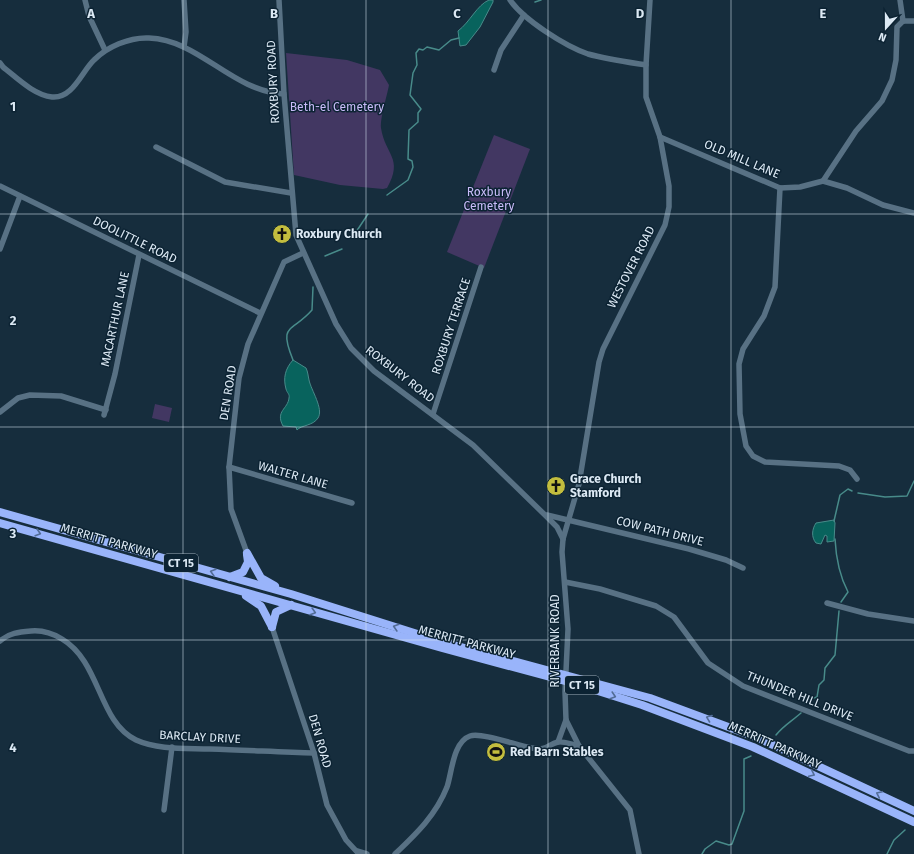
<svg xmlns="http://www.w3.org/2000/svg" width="914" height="854" font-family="'Fira Sans',sans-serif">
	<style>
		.green { fill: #423762 }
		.water { fill: #08635d; stroke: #488b8a }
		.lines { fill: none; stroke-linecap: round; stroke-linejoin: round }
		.stream { stroke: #488b8a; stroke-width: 1.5 }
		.minor { stroke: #587184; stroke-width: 5.5 }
		.highway { stroke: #99b4fa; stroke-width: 8 }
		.oneway { stroke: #526c96 }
		.grid { fill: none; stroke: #dce9f4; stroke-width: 1; stroke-opacity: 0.55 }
		.labels { text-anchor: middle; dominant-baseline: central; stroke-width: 3; stroke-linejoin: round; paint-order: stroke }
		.shield { fill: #0c2333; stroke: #9eaeba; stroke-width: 1 }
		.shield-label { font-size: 11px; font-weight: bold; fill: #dce9f4 }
		.street-label { font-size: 12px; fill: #dce9f4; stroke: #0c2333 }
		.park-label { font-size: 12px; fill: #c9bbf8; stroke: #0c2333 }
		.poi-label { font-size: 12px; font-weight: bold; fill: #dce9f4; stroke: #0c2333; text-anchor: start }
		.grid-label { font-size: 13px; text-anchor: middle; font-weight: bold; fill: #dce9f4; stroke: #0c2333; stroke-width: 3; stroke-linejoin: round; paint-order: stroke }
	</style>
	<rect width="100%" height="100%" fill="#162d3d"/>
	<!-- green -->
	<g class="green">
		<path d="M286,53l61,7 33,10 9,15c-2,11 -9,33 -8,43 4,27 23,30 6,60l-4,1 -43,-4 -46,-10z"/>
		<path d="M494,135l36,14 -46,119 -37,-16z"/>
		<path d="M155,404l17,4 -3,14 -17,-4z"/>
	</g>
	<!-- water -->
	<g class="water">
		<path d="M489,0h4v2l-13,25 -14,18 -6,1 -2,-15c12,-9 19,-26 31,-31z"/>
		<path d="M293,360l13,8c2,4 2,8 3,12 2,10 15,29 9,38 -5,8 -17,7 -21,12l-1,-3 -13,-1c-8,-15 5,-17 6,-28 1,-4 -2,-5 -3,-9 -3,-11 -1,-20 7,-29z"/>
		<path d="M834,520l1,3 -1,18 -7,1v-6l-2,-1 -4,9 -5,-1c-5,-6 -4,-14 0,-20z"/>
	</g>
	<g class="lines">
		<!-- stream -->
		<g class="stream">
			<path d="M535,2l6,-2"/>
			<path d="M387,195l21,-15 5,-13 -1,-6 -4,-2 1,-29 9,-8v-9l3,-4 -11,-14 3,-22 4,-8 -1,-12 3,-4 4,1 4,-3 12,3 12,-10 8,-2"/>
			<path d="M352,238l16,-24"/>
			<path d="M325,256l17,-7"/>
			<path d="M293,360c-15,-37 -1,-27 19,-50l1,-23"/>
			<path d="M858,493l27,4 22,-1 7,-15"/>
			<path d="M834,521l6,-26 8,-6 4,2"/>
			<path d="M835,539c1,19 4,36 13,53l-7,10"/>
			<path d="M805,703l5,-4 7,-2 2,-12 5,-5 1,-12 10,-13 4,-44"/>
			<path d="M776,735c7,-9 16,-14 25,-22"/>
			<path d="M702,854l3,-5 11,-8 13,4 3,-1 12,-33v-52l7,-3"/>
			<path d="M887,854l7,-14 11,-10"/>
		</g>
		<!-- minor -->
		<g class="minor">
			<path d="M85,0l4,16 16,34"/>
			<path d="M184,0l2,32 -2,15"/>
			<path d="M279,0l5,94 12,141 40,89 15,24 23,23 99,74 72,70 12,12 6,12"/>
			<path d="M510,0c14,20 55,46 78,54 18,5 39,8 58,11"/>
			<path d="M900,0l3,21"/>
			<path d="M903,21h11"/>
			<path d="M0,63l3,4c14,11 31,28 49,30 21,2 30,-26 42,-37 13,-13 35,-23 55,-22 51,2 82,53 135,56"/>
			<path d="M494,70l7,-20 23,-35"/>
			<path d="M660,137l120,51 20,-1 23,-6 24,7 36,17 31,8"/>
			<path d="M156,147l69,35 66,11"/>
			<path d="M823,181l33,-50 26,-30 10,-21 4,-20 1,-33 6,-6"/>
			<path d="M0,186l260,127"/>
			<path d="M780,188l-5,99 -11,29 -21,33 -4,15 1,50 6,32 7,10 12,6 74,4 11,4 7,9"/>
			<path d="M0,249l20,-53"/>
			<path d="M0,412l18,-14 12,-3 31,1 45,14"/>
			<path d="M433,414l48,-147"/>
			<path d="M104,415l11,-41 24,-119"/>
			<path d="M229,467l123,36"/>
			<path d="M547,515l142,34 37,11 17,8"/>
			<path d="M247,553l-16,-44 -2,-42 10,-89 9,-34 36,-82 19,-9"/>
			<path d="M565,582l35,7 56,17 18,11 34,46 35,23 166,65h5"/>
			<path d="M827,603l41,11 46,7"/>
			<path d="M272,627l42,126 13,52 19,35 13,14"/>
			<path d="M0,641c9,-8 19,-9 31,-10 11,-1 21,2 31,8 39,23 36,83 74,101 22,10 50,8 74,9 35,1 69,3 104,4"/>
			<path d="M558,742l8,-22"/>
			<path d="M164,810l8,-63"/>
			<path d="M357,851l10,3"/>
			<path d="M395,854c21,-20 41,-39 52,-67 5,-15 6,-45 23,-51 12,-4 48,10 62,12 15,3 15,-3 26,-6 5,-1 15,3 21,4"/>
			<path d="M639,854l-9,-44 -51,-64 -13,-26 -1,-28 3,-63 -6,-77 1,-13 16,-55 20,-122 4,-13 62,-124 4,-18v-21l-9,-49 -14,-40v-32l4,-65"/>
		</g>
		<!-- highway -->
		<g class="highway">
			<path d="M0,512l291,82 155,49 204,55 108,40 156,73"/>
			<path d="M0,523l442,125 134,36 66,21 111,42 161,75"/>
			<path d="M247,553l14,25 14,8"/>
			<path d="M230,577l13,-5 5,-10 -1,-7"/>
			<path d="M246,596l15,10 11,21"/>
			<path d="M272,627l4,-15 15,-7"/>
		</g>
	</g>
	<!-- one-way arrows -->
	<defs><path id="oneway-chevron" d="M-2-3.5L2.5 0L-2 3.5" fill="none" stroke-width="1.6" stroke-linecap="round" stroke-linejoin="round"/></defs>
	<g class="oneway">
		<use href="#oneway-chevron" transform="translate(38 533) rotate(16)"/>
		<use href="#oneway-chevron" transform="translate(213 572) rotate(-164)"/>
		<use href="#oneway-chevron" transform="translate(313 612) rotate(16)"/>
		<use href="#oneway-chevron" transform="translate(396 627) rotate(-163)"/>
		<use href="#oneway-chevron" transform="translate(613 696) rotate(18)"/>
		<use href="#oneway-chevron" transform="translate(709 718) rotate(-159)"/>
		<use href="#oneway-chevron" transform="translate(812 774) rotate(25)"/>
		<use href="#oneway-chevron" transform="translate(879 794) rotate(-155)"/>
	</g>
	<!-- grid -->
	<path class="grid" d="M183,0v854M366,0v854M548,0v854M731,0v854M0,214h914M0,427h914M0,640h914"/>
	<!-- icons -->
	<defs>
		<symbol id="church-disc" viewBox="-11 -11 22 22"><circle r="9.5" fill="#c3bd3e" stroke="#0c2333"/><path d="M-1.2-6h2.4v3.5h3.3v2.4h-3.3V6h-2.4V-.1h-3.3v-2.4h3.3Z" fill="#111"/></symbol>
		<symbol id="stadium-disc" viewBox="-11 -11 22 22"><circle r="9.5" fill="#c3bd3e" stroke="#0c2333"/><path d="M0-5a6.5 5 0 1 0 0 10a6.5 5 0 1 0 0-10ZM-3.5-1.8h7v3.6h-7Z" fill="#111"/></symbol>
	</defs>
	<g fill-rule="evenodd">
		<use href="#church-disc" x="271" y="223" width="22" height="22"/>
		<use href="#church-disc" x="545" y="475" width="22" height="22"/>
		<use href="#stadium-disc" x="485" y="741" width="22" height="22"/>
	</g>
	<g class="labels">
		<!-- shield labels -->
		<g class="shield">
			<rect x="164" y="554" width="34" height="18" rx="3"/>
			<rect x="565" y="676" width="34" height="18" rx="3"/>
		</g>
		<g class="shield-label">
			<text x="181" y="563">CT 15</text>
			<text x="582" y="685">CT 15</text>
		</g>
		<!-- street labels -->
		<g class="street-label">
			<text transform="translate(273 82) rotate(-93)">ROXBURY ROAD</text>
			<text transform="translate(742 159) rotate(23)">OLD MILL LANE</text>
			<text transform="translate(135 240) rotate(26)">DOOLITTLE ROAD</text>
			<text transform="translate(631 267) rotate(-63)">WESTOVER ROAD</text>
			<text transform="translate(115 319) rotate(-78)">MACARTHUR LANE</text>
			<text transform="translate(451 326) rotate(-72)">ROXBURY TERRACE</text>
			<text transform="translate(400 374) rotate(38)">ROXBURY ROAD</text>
			<text transform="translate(228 393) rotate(-81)">DEN ROAD</text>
			<text transform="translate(293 475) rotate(16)">WALTER LANE</text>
			<text transform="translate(660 531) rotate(14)">COW PATH DRIVE</text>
			<text transform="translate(109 541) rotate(16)">MERRITT PARKWAY</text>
			<text transform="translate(555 641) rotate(-90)">RIVERBANK ROAD</text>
			<text transform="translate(467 642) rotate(15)">MERRITT PARKWAY</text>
			<text transform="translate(800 696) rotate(22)">THUNDER HILL DRIVE</text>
			<text transform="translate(200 737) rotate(3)">BARCLAY DRIVE</text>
			<text transform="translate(320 741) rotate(74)">DEN ROAD</text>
			<text transform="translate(775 745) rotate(24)">MERRITT PARKWAY</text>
		</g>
		<!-- park labels -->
		<g class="park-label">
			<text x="337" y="107">Beth-el Cemetery</text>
			<text x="489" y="192">Roxbury<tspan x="489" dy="14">Cemetery</tspan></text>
		</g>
		<!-- poi labels -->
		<g class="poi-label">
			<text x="296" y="234">Roxbury Church</text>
			<text x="570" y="479">Grace Church<tspan x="570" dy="14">Stamford</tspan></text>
			<text x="510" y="752">Red Barn Stables</text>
		</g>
	</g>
	<g class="grid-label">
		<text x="91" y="18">A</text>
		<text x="274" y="18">B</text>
		<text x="457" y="18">C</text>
		<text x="640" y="18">D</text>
		<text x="823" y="18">E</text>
		<text x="13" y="111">1</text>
		<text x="13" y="325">2</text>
		<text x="13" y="538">3</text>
		<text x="13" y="752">4</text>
	</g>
	<!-- north arrow -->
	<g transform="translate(886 28) rotate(201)" stroke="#0c2333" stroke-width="3" paint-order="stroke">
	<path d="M0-3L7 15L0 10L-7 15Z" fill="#dce9f4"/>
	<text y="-6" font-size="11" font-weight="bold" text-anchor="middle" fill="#dce9f4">N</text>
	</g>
</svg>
